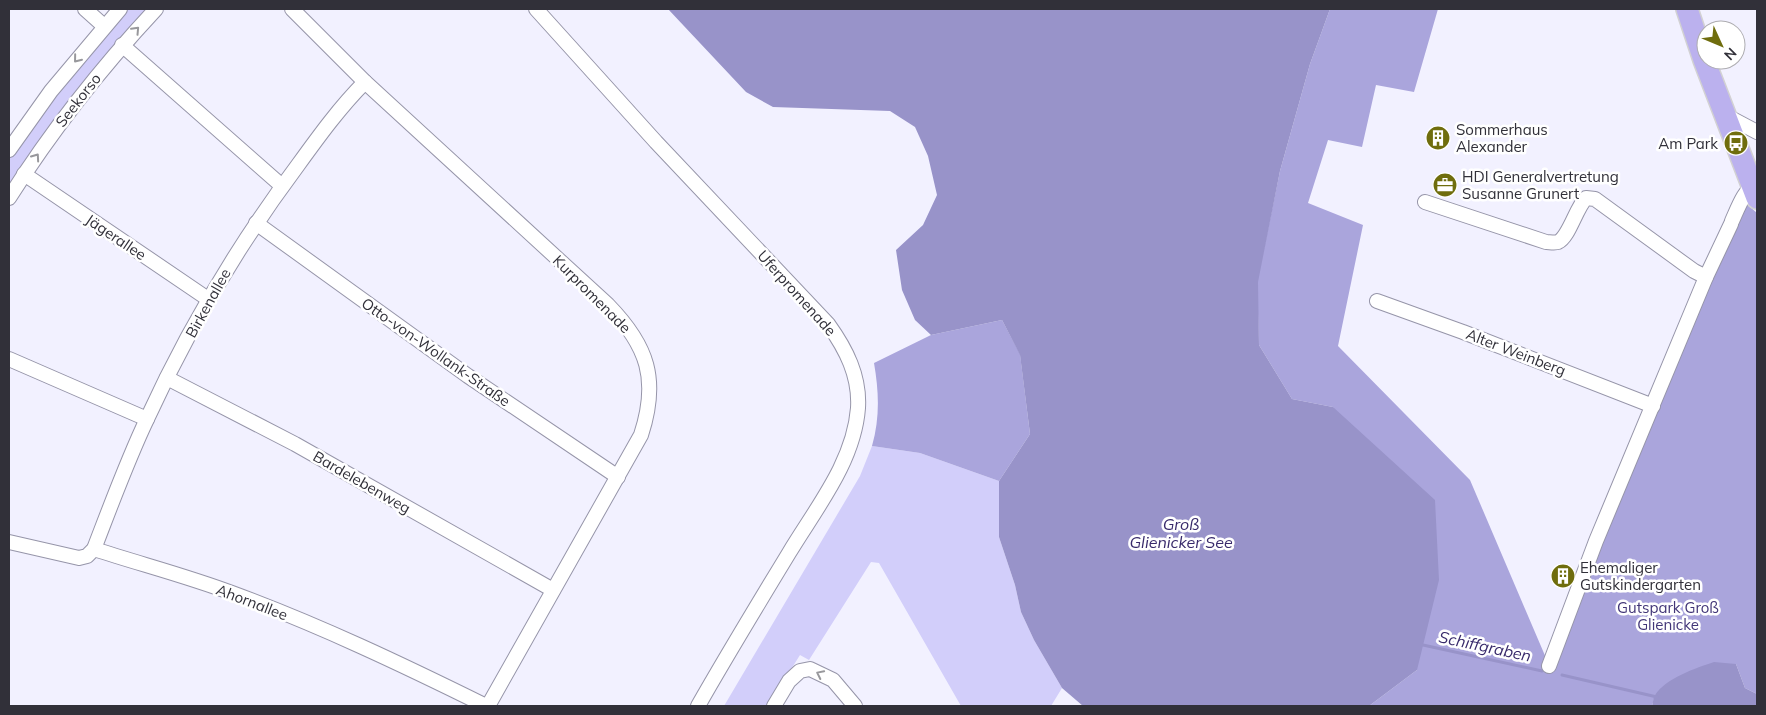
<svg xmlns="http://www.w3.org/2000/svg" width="1766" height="715" font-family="Mulish,sans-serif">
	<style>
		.green { fill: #d2cefa }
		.forest { fill: #aaa5dc }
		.water { fill: #9893c9 }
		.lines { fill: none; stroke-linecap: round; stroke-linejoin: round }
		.stream { stroke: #9893c9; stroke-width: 3 }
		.street-casing { stroke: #9695a9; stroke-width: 16 }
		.primary-casing { stroke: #d2d1d3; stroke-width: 24 }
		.street { stroke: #fff; stroke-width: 14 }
		.primary { stroke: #bbb1ee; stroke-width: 21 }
		.oneway { stroke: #98989c }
		.labels { text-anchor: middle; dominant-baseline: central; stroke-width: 5; stroke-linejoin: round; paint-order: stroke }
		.street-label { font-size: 15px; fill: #313039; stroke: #fff }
		.poi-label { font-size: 15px; fill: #313039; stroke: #fff; text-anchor: start }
		.park-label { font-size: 15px; fill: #423678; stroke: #fff }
		.water-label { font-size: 16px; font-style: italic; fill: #382a6b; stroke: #fff }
	</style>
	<rect width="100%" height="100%" fill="#f2f1ff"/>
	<!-- green -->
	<g class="green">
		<path d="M125,9h24l-140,180v-31l20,-29z"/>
		<path d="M872,446l48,7 79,28v56l16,48 6,27 13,28 28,48 -11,18h-90l-82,-143 -8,-1 -62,98 -9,-5 -32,51h-44l136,-230z"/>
	</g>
	<!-- forest -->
	<g class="forest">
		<path d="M1330,9h108l-24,83 -38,-7 -14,62 -34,-7 -20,63 55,22 -25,121 132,134 79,185 193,-465 15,13v481l-12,-6 -9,-24 -81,31 -3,11h-283l48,-36 -84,-263 -41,-8 -33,-54 -2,-63 23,-111 30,-107z"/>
		<path d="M1002,320l18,34 10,80 -31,47 -79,-28 -48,-7c8,-28 7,-54 2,-83l57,-28z"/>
	</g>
	<!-- water -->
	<g class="water">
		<path d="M668,9h662l-20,55 -30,107 -22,111 1,63 33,54 41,8 102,93 4,80 -22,90 -48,36h-286l-21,-18 -28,-48 -13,-28 -6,-27 -16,-48v-56l31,-47 -10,-79 -18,-35 -71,15 -16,-15 -13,-30 -6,-40 27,-25 14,-30 -9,-39 -13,-29 -25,-16 -117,-4 -27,-15z"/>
		<path d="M1714,662l22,2 9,24 12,6v12h-105c1,-3 1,-8 3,-11 11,-17 41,-27 59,-33z"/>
	</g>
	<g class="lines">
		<!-- stream -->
		<g class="stream">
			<path d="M1423,645l119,26"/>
			<path d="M1562,675l95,22"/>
		</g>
		<defs>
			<g id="street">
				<path d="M85,9l19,17"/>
				<path d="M292,9l73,73 243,223c40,41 51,75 33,130l-153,271"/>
				<path d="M536,9l120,133 172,182c18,25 32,52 30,84 -4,54 -42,100 -69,145 -31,51 -62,102 -91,153"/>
				<path d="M122,45l160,141"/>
				<path d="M1725,115l32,17"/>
				<path d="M9,150l42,-59 69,-82"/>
				<path d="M24,174l184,125"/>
				<path d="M9,198c43,-68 92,-130 147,-189"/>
				<path d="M1425,202l121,40c3,0 9,1 12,0 11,-5 18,-34 28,-44l9,1 99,72 12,6"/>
				<path d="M1732,221c6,-13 12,-31 25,-39"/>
				<path d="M256,223l212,153 150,101"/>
				<path d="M1377,301l86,31 190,74"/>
				<path d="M9,359l138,60"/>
				<path d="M167,378l128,66 258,146"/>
				<path d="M9,542l70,16 8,-2 7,-7c17,-44 33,-88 53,-130 41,-90 92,-175 151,-254 21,-29 42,-58 67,-83"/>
				<path d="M94,549c46,15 93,27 138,44 87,32 171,72 254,113"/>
				<path d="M1549,666l47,-125 110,-264 25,-53"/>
				<path d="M774,706l15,-25 11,-10 10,-2 23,11 22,26"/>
			</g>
			<path id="primary" d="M1687,9l17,51 53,138"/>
		</defs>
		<!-- street casing -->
		<use href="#street" class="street-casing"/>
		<!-- primary casing -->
		<use href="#primary" class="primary-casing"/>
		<!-- street -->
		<use href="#street" class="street"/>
		<!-- primary -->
		<use href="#primary" class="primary"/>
	</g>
	<!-- one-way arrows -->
	<defs><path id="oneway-chevron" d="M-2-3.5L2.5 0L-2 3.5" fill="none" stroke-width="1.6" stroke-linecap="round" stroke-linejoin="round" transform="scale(1.25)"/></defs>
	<g class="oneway">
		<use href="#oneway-chevron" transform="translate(136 30) rotate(-47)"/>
		<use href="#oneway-chevron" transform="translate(77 59) rotate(129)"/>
		<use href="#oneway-chevron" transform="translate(36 157) rotate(-55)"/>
		<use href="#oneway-chevron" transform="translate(820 674) rotate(-154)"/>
	</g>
	<!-- icons -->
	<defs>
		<symbol id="building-disc" viewBox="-11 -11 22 22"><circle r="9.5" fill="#6f6d0d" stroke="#fff"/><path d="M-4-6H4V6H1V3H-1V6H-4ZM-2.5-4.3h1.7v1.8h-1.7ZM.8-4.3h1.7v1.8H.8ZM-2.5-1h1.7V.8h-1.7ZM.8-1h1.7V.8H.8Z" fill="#fff"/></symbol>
		<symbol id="bus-disc" viewBox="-11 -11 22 22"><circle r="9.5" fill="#6f6d0d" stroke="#fff"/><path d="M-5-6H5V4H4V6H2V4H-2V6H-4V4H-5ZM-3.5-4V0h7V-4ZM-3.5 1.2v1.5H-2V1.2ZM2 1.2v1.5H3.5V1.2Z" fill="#fff"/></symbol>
		<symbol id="office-disc" viewBox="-11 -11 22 22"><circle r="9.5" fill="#6f6d0d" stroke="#fff"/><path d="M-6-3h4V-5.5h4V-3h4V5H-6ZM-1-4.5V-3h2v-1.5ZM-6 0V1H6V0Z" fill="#fff"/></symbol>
	</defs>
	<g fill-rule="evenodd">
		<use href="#building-disc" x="1424" y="124" width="28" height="28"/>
		<use href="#bus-disc" x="1722" y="129" width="28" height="28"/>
		<use href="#office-disc" x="1431" y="171" width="28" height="28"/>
		<use href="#building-disc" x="1549" y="562" width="28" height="28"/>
	</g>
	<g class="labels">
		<!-- street labels -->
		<g class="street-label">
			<text transform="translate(78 100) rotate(-52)">Seekorso</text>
			<text transform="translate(116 237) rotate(34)">Jägerallee</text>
			<text transform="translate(797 293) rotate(48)">Uferpromenade</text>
			<text transform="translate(592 294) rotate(45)">Kurpromenade</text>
			<text transform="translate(208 303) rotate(-61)">Birkenallee</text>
			<text transform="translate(436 352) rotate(35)">Otto-von-Wollank-Straße</text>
			<text transform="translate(1516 352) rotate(21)">Alter Weinberg</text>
			<text transform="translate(362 482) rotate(30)">Bardelebenweg</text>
			<text transform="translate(252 602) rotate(21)">Ahornallee</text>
		</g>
		<!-- poi labels -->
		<g class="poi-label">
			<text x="1456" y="129">Sommerhaus<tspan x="1456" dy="17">Alexander</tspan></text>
			<text x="1718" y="143" text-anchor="end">Am Park</text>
			<text x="1462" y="176">HDI Generalvertretung<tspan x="1462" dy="17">Susanne Grunert</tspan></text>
			<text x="1580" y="567">Ehemaliger<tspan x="1580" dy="17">Gutskindergarten</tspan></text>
		</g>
		<!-- park labels -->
		<g class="park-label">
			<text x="1668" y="607">Gutspark Groß<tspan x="1668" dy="17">Glienicke</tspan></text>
		</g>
		<!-- water labels -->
		<g class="water-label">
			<text x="1181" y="524">Groß<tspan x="1181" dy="18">Glienicker See</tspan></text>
			<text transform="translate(1485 646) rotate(12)">Schiffgraben</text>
		</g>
	</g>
	<!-- border -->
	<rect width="1766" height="715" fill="none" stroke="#313039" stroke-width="20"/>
	<!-- north arrow -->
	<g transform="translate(1721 45) rotate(134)"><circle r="24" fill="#ffffff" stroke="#adacb0"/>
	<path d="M0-4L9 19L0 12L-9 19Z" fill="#6f6d0d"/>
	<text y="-8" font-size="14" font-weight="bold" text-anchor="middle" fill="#313039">N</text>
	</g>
</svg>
